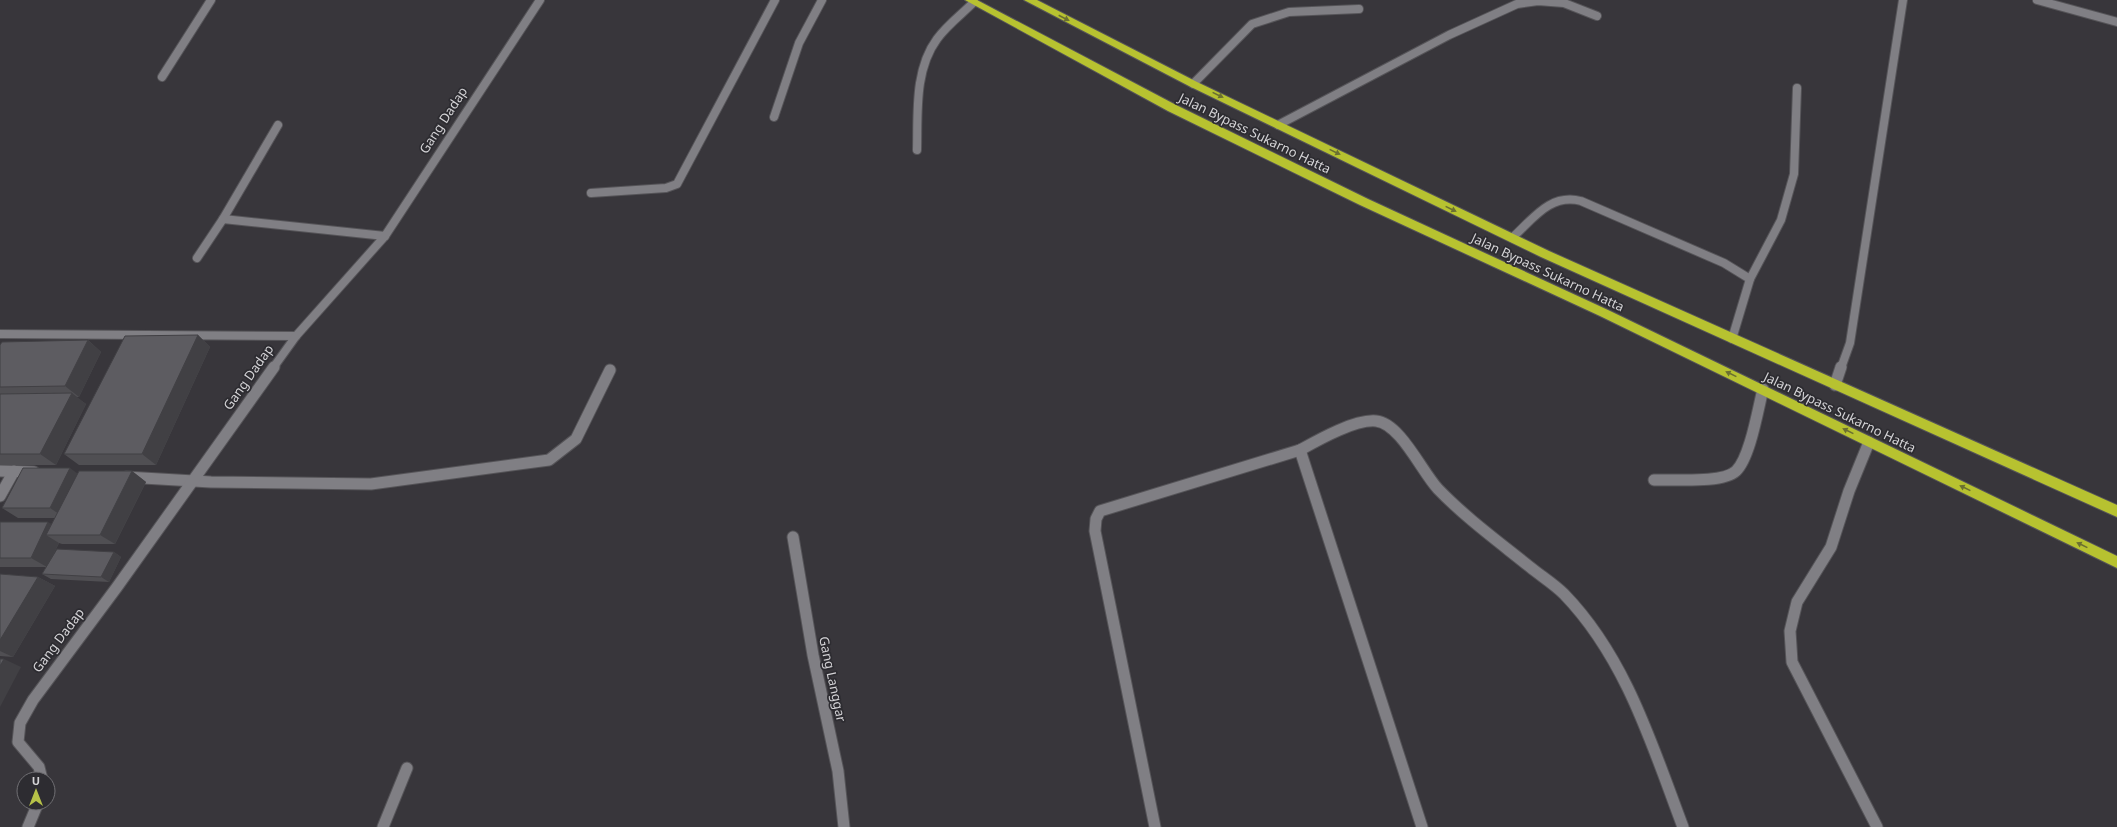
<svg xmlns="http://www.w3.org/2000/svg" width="2117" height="827" font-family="'Noto Sans',sans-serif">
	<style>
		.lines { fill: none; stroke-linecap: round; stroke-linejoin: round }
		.minor-far1-casing { stroke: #555458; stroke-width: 10 }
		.minor-casing { stroke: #555458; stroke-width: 13 }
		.highway-casing { stroke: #555458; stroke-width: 2 }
		.minor-far1 { stroke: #807f84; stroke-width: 8 }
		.minor { stroke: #807f84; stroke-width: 11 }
		.highway { fill: #b7c230; fill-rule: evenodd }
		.wall { fill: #504f53 }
		.shaded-wall { fill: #414044 }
		.building { fill: #5d5c61; stroke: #414044 }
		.oneway { fill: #6b7031 }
		.labels { text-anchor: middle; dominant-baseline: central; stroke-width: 3.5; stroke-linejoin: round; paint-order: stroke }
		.street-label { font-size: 13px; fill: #d4d3d6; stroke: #2d2c31 }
	</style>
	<rect width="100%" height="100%" fill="#38363b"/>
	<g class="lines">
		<defs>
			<g id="minor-far1">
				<path d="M2037,0l80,22"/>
				<path d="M162,77l49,-77"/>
				<path d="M1193,84l59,-60 37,-12 70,-3"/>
				<path d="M774,117l25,-74 23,-43"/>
				<path d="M278,125l-55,94 162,17"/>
				<path d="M1278,125l171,-90 68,-31 21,-3 26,2 33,13"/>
				<path d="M917,150c1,-36 -3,-80 20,-111 10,-14 25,-25 37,-37"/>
				<path d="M591,193l75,-5 11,-4 98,-184"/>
				<path d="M1512,238c21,-19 38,-45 69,-37l143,62 26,16 -18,60"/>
				<path d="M197,258l26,-39"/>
				<path d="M1750,279l31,-59 13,-46 3,-86"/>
				<path d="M0,334l296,2"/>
				<path d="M273,368l23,-32 89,-100 155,-236"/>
				<path d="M1841,368l9,-25 53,-343"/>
			</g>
			<g id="minor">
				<path d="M1835,385l6,-18"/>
				<path d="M1869,442l-20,49 -18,56 -34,55 -7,29 2,31 85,165"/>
				<path d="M1300,450l122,377"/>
				<path d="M0,471l34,1"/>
				<path d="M126,477l85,5 160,2 178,-24 27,-21 34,-69"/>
				<path d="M1654,480c19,-1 68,4 82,-9 14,-13 22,-62 27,-82"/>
				<path d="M0,496l14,-25"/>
				<path d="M793,537l20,118 25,116 6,56"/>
				<path d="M42,779l-3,-12 -21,-25 2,-19 13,-23 84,-113 157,-220"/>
				<path d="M28,827l10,-24"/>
				<path d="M383,827l24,-59"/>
				<path d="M1155,827l-60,-296 1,-12 4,-8 200,-61c18,-10 55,-31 76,-29 24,2 46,51 62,68 28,29 61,53 92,78 11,9 24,17 34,27 62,64 88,151 119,233"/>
			</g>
			<g id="highway">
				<path d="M965,0h12l199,105 192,94 240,111 509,246v12l-517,-252 -240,-111 -192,-94z"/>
				<path d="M1024,0h13l160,82 352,169 568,254v12l-576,-260 -352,-171z"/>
			</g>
		</defs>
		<!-- minor-far1 casing -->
		<use href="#minor-far1" class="minor-far1-casing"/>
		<!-- minor casing -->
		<use href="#minor" class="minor-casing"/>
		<!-- highway casing -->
		<use href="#highway" class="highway-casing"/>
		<!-- minor-far1 -->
		<use href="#minor-far1" class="minor-far1"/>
		<!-- minor -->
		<use href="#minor" class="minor"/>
		<!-- highway -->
		<use href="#highway" class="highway"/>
	</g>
	<!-- wall -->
	<g class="wall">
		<path d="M198,335l12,12 -54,118h-77l-15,-11z"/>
		<path d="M88,340l13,12 -22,45h-3l10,7 -30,61h-56v-120z"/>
		<path d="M132,471l14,11 -31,62h-53l-3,-1 -7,14 62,-5 7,5 -12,25 -58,-3 -9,-5 4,-7h-46v-45l52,2 3,-6h-37l-16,-10 76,-34z"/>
		<path d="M0,574l38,3 17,9 -42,71 -13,-1z"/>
	</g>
	<!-- shaded-wall -->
	<g class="shaded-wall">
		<path d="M198,335l12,12 -54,118 -14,-11z"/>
		<path d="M88,340l13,12 -22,45 -14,-11z"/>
		<path d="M72,393l14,11 -30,61 -16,-11z"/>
		<path d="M70,468l15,11 -20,39 -15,-10z"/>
		<path d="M132,471l14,11 -31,62 -15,-9z"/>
		<path d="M48,522l16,9 -18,4 13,8 -12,24 -16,-9z"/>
		<path d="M114,552l7,5 -12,25 -8,-5z"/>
		<path d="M38,577l17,9 -42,71 -13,-6v-11z"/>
		<path d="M4,659l17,8 -21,40v-41z"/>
	</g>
	<!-- building -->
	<g class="building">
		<path d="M198,335l-56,119h-78l61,-118z"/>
		<path d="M88,340l-23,46 -65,1v-42l2,-3z"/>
		<path d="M72,393l-32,61h-40v-60z"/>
		<path d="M23,468h47l-20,40h-48z"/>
		<path d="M79,471h53l-32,64h-54z"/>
		<path d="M0,522h48l-17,36h-31z"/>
		<path d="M57,549l57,3 -13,25 -59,-3z"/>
		<path d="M0,574l38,3 -38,63z"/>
		<path d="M0,659h4l-4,7z"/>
	</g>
	<!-- one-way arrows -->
	<defs><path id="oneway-solid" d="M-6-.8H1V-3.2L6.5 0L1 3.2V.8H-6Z"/></defs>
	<g class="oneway">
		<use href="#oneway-solid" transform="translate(1064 18) rotate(27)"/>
		<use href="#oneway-solid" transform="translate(1218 95) rotate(26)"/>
		<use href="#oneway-solid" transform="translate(1335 152) rotate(26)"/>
		<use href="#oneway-solid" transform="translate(1451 209) rotate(26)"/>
		<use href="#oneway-solid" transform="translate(1731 374) rotate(-154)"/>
		<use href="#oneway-solid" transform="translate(1848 431) rotate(-154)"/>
		<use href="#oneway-solid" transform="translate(1965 488) rotate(-154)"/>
		<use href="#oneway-solid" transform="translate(2082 545) rotate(-154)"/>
	</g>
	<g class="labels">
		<!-- street labels -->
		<g class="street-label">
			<text transform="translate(443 120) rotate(-57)">Gang Dadap</text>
			<text transform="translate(1255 133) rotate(26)">Jalan Bypass Sukarno Hatta</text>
			<text transform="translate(1548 272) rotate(25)">Jalan Bypass Sukarno Hatta</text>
			<text transform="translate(248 377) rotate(-55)">Gang Dadap</text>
			<text transform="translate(1840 412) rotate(26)">Jalan Bypass Sukarno Hatta</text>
			<text transform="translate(58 640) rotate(-53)">Gang Dadap</text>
			<text transform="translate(833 679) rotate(78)">Gang Langgar</text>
		</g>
	</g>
	<!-- north arrow -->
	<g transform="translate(36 791)"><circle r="19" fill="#2d2c31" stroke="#706f73"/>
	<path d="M0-3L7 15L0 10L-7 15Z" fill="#b6c148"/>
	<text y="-6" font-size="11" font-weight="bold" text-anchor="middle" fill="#d4d3d6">U</text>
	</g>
</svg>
